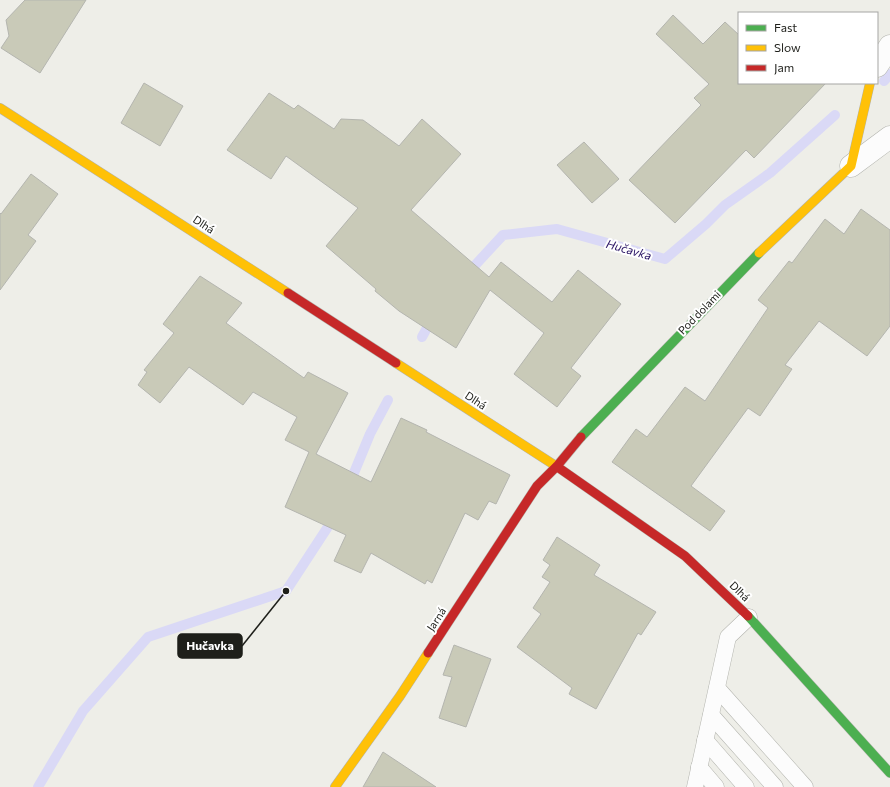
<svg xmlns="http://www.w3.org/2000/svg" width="890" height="787" font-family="Commissioner,sans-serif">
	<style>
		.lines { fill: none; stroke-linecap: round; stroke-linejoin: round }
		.stream { stroke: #dad9f6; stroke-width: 10 }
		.building { fill: #c9cab8; stroke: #b4b5af }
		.lane-casing { stroke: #b3b4ae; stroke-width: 17 }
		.street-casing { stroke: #b3b4ae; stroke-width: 23 }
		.fast-casing { stroke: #b3b4ae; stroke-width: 10 }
		.slow-casing { stroke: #b3b4ae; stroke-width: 10 }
		.jam-casing { stroke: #b3b4ae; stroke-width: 10 }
		.lane { stroke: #fcfcfc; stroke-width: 16 }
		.street { stroke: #fcfcfc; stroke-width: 22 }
		.fast { stroke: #4caf50; stroke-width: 9 }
		.slow { stroke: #ffc107; stroke-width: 9 }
		.jam { stroke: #c62828; stroke-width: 9 }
		.labels { text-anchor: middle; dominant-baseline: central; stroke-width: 4; stroke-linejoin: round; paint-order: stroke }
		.street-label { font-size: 11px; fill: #1e1f1a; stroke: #fff }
		.water-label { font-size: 12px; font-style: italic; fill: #2a1465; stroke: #fff }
		.leader { fill: none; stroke: #1e1f1a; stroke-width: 1.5 }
		.callout-dot { fill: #1e1f1a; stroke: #fff; stroke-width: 1.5 }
		.callout { fill: #1e1f1a; stroke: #1e1f1a; stroke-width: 1.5 }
		.callout-label { font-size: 12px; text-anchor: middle; font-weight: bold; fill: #fff }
	</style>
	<rect width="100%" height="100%" fill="#eeeee8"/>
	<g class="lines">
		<!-- stream -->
		<g class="stream">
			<path d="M884,81l6,-7"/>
			<path d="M466,275l37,-40 54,-6 108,30 41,-35 19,-19 45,-32 65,-58"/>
			<path d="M422,337l11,-20"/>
			<path d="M349,485l21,-51 18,-34"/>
			<path d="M38,787l45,-76 65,-74 138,-46 49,-75"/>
		</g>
	</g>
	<!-- building -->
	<g class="building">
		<path d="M25,0h61l-46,73 -39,-25 8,-12 -3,-16z"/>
		<path d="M673,15l30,29 22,-22 14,13v48h87l-72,75 -8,-8 -71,73 -46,-43 72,-75 -7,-7 15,-14 -53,-50z"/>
		<path d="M144,83l39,23 -23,40 -39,-23z"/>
		<path d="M269,93l25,16 4,-4 36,24 7,-10 22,1 36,26 23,-27 39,35 -50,56 78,67 12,-15 51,40 26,-32 43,34 -50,64 10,8 -24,31 -43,-33 30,-41 -54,-43 -34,58 -57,-37 -24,-20 1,-2 -50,-43 32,-38 -72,-52 -15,23 -44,-29z"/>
		<path d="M584,142l35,37 -27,24 -35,-38z"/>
		<path d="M31,174l27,20 -30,41 8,6 -36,49v-77l1,1z"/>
		<path d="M861,209l29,21v96l-23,30 -48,-35 -34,44 7,4 -32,47 -12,-8 -57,78 34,25 -15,20 -98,-69 24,-33 11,8 38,-50 20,14 63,-93 -10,-8 31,-39 3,2 33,-44 19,15z"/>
		<path d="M200,276l42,27 -16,20 78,55 4,-6 40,21 -32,61 55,28 30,-64 26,12 -1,2 84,43 -14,29 -7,-3 -11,19 -13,-7 -33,70 -5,-3 -2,4 -54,-31 -10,20 -27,-12 12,-26 -61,-28 24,-55 -24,-12 12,-23 -44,-25 -10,13 -54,-38 -29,36 -22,-18 9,-13 -3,-2 30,-37 -11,-9z"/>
		<path d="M557,537l43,28 -6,10 62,37 -15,23 -3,-2 -42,76 -27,-15 3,-6 -55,-41 24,-33 -8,-6 17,-26 -8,-5 8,-12 -7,-5z"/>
		<path d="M454,645l37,14 -25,68 -27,-9 13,-41 -9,-2z"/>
		<path d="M383,752l53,35h-73z"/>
	</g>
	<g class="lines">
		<defs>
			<g id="lane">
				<path d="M717,688l88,99"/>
				<path d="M711,715l64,72"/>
				<path d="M705,740l41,47"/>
				<path d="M699,767l17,20"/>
				<path d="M695,787l33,-150 21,-20"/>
			</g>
			<g id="street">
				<path d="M877,66l13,-20"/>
				<path d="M851,166l39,-29"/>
			</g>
			<g id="fast">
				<path d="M581,437l178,-184"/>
				<path d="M748,616l142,157"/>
			</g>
			<g id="slow">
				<path d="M0,108l288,185"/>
				<path d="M759,253l92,-87 19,-83"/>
				<path d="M396,363l163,105"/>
				<path d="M335,787l65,-91 28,-43"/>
			</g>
			<g id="jam">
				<path d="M288,293l108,70"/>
				<path d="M559,468l126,88 63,60"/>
				<path d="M428,653l109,-167 20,-20 24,-29"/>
			</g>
		</defs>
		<!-- lane casing -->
		<use href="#lane" class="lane-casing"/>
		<!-- street casing -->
		<use href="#street" class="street-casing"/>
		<!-- fast casing -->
		<use href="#fast" class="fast-casing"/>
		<!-- slow casing -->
		<use href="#slow" class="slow-casing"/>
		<!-- jam casing -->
		<use href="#jam" class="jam-casing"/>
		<!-- lane -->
		<use href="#lane" class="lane"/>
		<!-- street -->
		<use href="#street" class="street"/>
		<!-- fast -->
		<use href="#fast" class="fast"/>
		<!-- slow -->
		<use href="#slow" class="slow"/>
		<!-- jam -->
		<use href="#jam" class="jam"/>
	</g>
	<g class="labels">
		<!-- street labels -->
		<g class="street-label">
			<text transform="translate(204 224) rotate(33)">Dlhá</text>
			<text transform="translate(699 312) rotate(-46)">Pod dolami</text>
			<text transform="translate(476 400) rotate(33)">Dlhá</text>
			<text transform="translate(740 591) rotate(44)">Dlhá</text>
			<text transform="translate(436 619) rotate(-57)">Jarná</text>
		</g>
		<!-- water labels -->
		<g class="water-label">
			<text transform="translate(629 249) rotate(16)">Hučavka</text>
		</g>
	</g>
	<!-- callouts -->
	<path class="leader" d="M286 591L242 646"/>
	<circle class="callout-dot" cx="286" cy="591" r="4"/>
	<rect class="callout" x="178" y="634" width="64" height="24" rx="4"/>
	<g class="callout-label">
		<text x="210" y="650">Hučavka</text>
	</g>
	<!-- legend -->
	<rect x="738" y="12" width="140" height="72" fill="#ffffff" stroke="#a5a5a3"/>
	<rect x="746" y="25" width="20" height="6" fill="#4caf50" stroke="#a5a5a3"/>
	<text x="774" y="32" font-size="12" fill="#1e1f1a">Fast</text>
	<rect x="746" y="45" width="20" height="6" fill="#ffc107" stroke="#a5a5a3"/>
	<text x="774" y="52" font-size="12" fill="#1e1f1a">Slow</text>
	<rect x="746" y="65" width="20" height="6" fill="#c62828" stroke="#a5a5a3"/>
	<text x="774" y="72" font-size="12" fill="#1e1f1a">Jam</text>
</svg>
